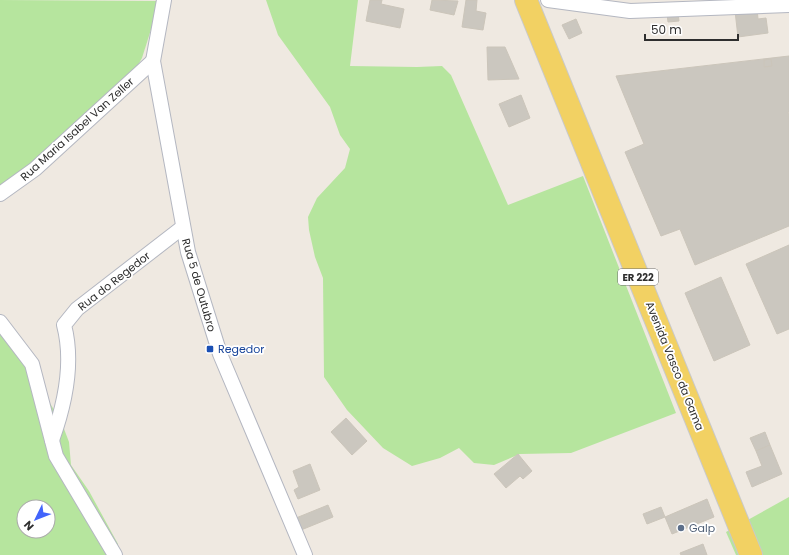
<svg xmlns="http://www.w3.org/2000/svg" width="789" height="555" font-family="Poppins,sans-serif">
	<style>
		.green { fill: #b6e59e; fill-rule: evenodd }
		.building { fill: #cbc7bf; stroke: #cbc5ba }
		.lines { fill: none; stroke-linecap: round; stroke-linejoin: round }
		.minor-casing { stroke: #b4b7c1; stroke-width: 16 }
		.primary-casing { stroke: #c9c9c9; stroke-width: 24 }
		.minor { stroke: #fff; stroke-width: 14 }
		.primary { stroke: #f2d163; stroke-width: 22 }
		.transit-dot { fill: #1a4fb4; stroke: #fff; stroke-width: 1.5 }
		.service-dot { fill: #5c6f8a; stroke: #fff; stroke-width: 1.5 }
		.labels { text-anchor: middle; dominant-baseline: central; stroke-width: 3.5; stroke-linejoin: round; paint-order: stroke }
		.shield { fill: #fff; stroke: #6d6d6d; stroke-width: 1 }
		.shield-label { font-size: 10px; font-weight: bold; fill: #2e2e2e }
		.street-label { font-size: 11px; fill: #2e2e2e; stroke: #fff }
		.transit-label { font-size: 11px; fill: #164399; stroke: #fff; text-anchor: start }
		.service-label { font-size: 11px; fill: #4e5e75; stroke: #fff; text-anchor: start }
	</style>
	<rect width="100%" height="100%" fill="#efe9e1"/>
	<!-- green -->
	<g class="green">
		<path d="M0,0l160,1 -18,57 -22,38 -120,99z"/>
		<path d="M266,0h92l-8,66 67,1 25,-1 9,9 57,130 75,-29 93,237 -105,40 -51,1 -26,11 -20,-2 -15,-15 -19,10 -28,8 -29,-18 -36,-38 -23,-33 -1,-99 -8,-21 -6,-27 -1,-13 9,-19 28,-30 5,-19 -10,-14 -10,-28 -52,-72z"/>
		<path d="M0,321l21,36 40,64 8,21 2,23 18,26 29,53 -7,11h-111zM24,507h24v24h-24z"/>
		<path d="M789,497v58h-53l-10,-23z"/>
	</g>
	<!-- building -->
	<g class="building">
		<path d="M370,0h12l-1,4 23,5 -4,19 -34,-7z"/>
		<path d="M432,0l26,1 -4,14 -24,-5z"/>
		<path d="M466,0h11l-1,11 10,2 -3,17 -21,-3z"/>
		<path d="M757,8l1,11 8,-1 2,15 -30,4 -3,-26z"/>
		<path d="M678,13l1,8 -11,1 -1,-8z"/>
		<path d="M576,19l6,14 -13,6 -7,-14z"/>
		<path d="M487,47h18l14,32 -31,1z"/>
		<path d="M789,56v56h-1l1,4v110l-94,39 -15,-36 -19,7 -36,-84 19,-8 -28,-68z"/>
		<path d="M771,59l1,7 -8,1v-7z"/>
		<path d="M521,95l9,23 -21,9 -10,-23z"/>
		<path d="M789,245v84l-12,5 -31,-70z"/>
		<path d="M721,277l29,68 -36,16 -29,-68z"/>
		<path d="M346,418l21,23 -15,14 -21,-23z"/>
		<path d="M765,432l5,13 -14,6 -6,-13z"/>
		<path d="M770,445l12,29 -30,13 -6,-15 16,-6 -6,-15z"/>
		<path d="M518,454l14,17 -9,8 -3,-3 -14,12 -12,-14z"/>
		<path d="M310,464l10,26 -22,9 -4,-9 5,-3 -6,-16z"/>
		<path d="M707,499l7,18 -42,17 -7,-17z"/>
		<path d="M328,505l5,12 -32,13 -5,-12z"/>
		<path d="M661,507l4,10 -18,7 -4,-10z"/>
		<path d="M703,544l4,11h-26l-1,-2z"/>
	</g>
	<g class="lines">
		<defs>
			<g id="minor">
				<path d="M164,0l-11,61 35,191 32,102 85,201"/>
				<path d="M548,0l82,11 159,-6"/>
				<path d="M0,194l35,-25 118,-108"/>
				<path d="M0,322l32,42 24,92 59,99"/>
				<path d="M52,440c13,-36 22,-77 12,-115l13,-16 106,-82"/>
			</g>
			<path id="primary" d="M526,0l225,555"/>
		</defs>
		<!-- minor casing -->
		<use href="#minor" class="minor-casing"/>
		<!-- primary casing -->
		<use href="#primary" class="primary-casing"/>
		<!-- minor -->
		<use href="#minor" class="minor"/>
		<!-- primary -->
		<use href="#primary" class="primary"/>
	</g>
	<!-- markers -->
	<rect class="transit-dot" x="206" y="345" width="8" height="8" rx="2"/>
	<circle class="service-dot" cx="681" cy="528" r="4"/>
	<g class="labels">
		<!-- shield labels -->
		<rect class="shield" x="618" y="269" width="40" height="16" rx="3"/>
		<g class="shield-label">
			<text x="638" y="277">ER 222</text>
		</g>
		<!-- street labels -->
		<g class="street-label">
			<text transform="translate(77 129) rotate(-42)">Rua Maria Isabel Van Zeller</text>
			<text transform="translate(114 281) rotate(-38)">Rua do Regedor</text>
			<text transform="translate(199 285) rotate(74)">Rua 5 de Outubro</text>
			<text transform="translate(675 366) rotate(68)">Avenida Vasco da Gama</text>
		</g>
		<!-- transit labels -->
		<g class="transit-label">
			<text x="218" y="349">Regedor</text>
		</g>
		<!-- service labels -->
		<g class="service-label">
			<text x="689" y="528">Galp</text>
		</g>
	</g>
	<!-- north arrow -->
	<g transform="translate(36 519) rotate(227)"><circle r="19" fill="#ffffff" stroke="#ababab"/>
	<path d="M0-3L7 15L0 10L-7 15Z" fill="#4264fb"/>
	<text y="-6" font-size="11" font-weight="bold" text-anchor="middle" fill="#2e2e2e">N</text>
	</g>
	<!-- scale -->
	<path d="M645 34v6h93v-6" fill="none" stroke="#2e2e2e" stroke-width="2"/>
	<text x="651" y="34" font-size="12" fill="#2e2e2e" stroke="#ffffff" stroke-width="3" paint-order="stroke">50 m</text>
</svg>
